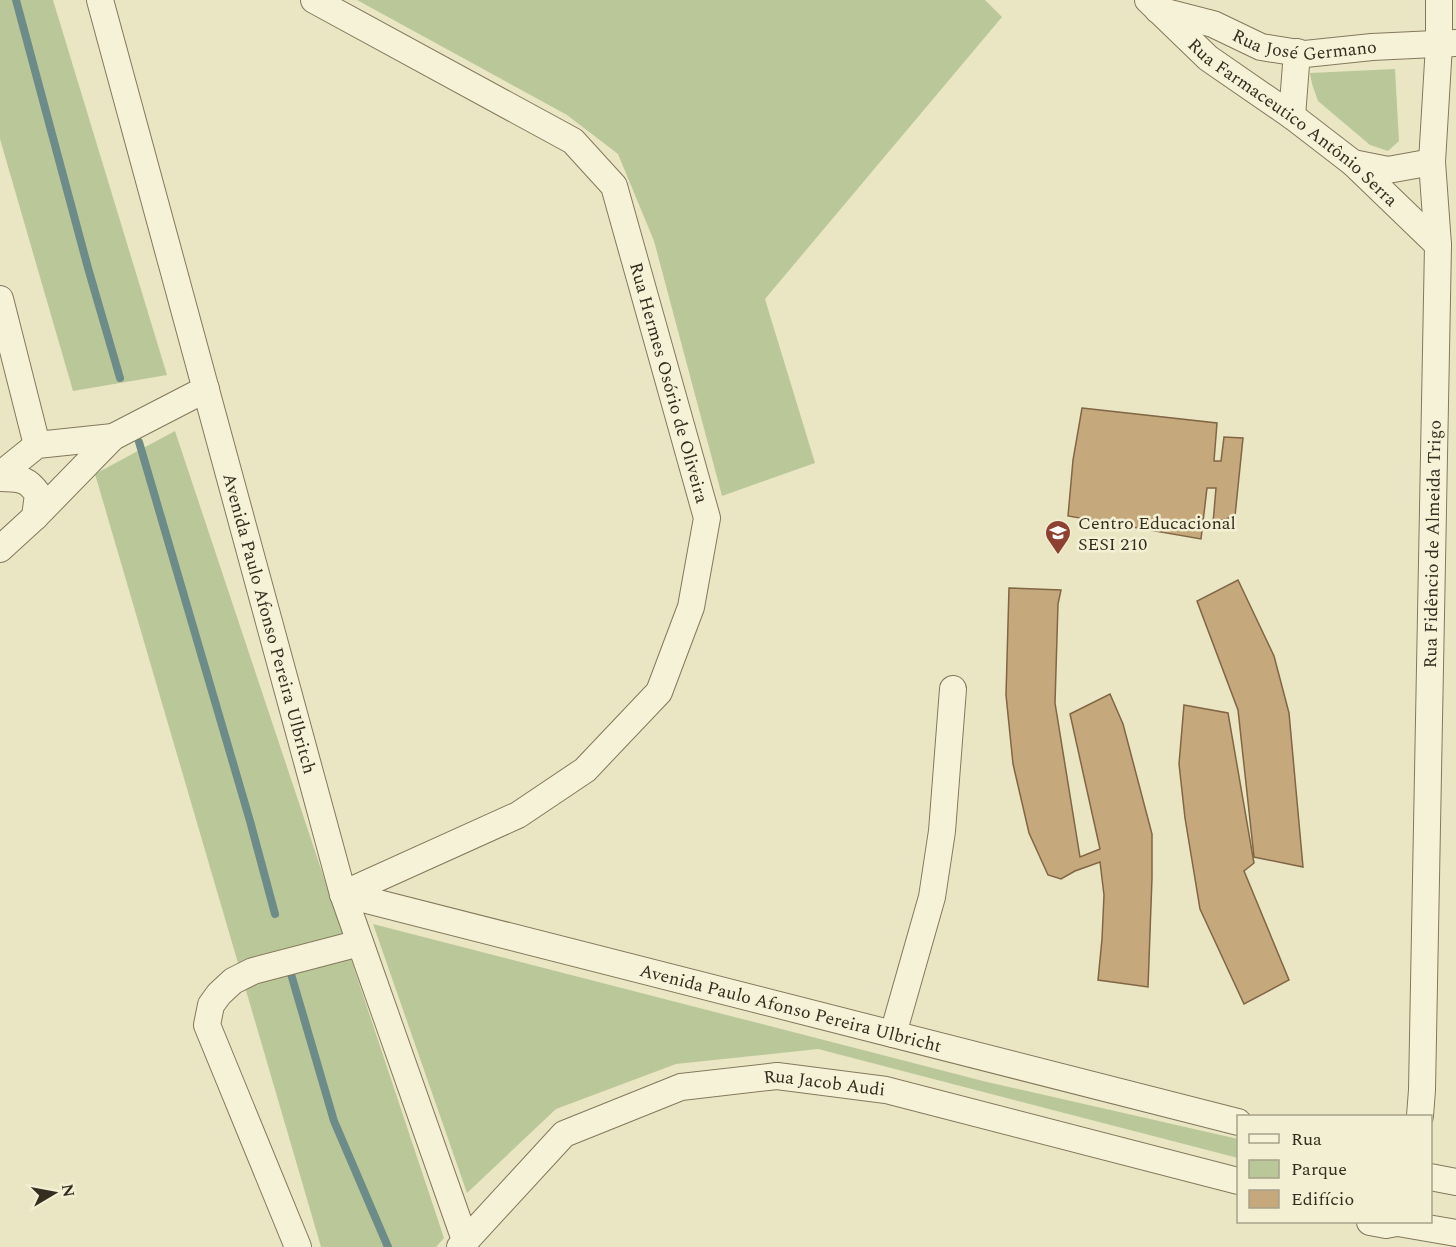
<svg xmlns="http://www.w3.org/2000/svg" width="1456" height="1247" font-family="Spectral,serif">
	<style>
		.green { fill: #bac899 }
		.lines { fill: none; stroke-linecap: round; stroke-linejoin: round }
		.stream { stroke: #6d8b89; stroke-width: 8 }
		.building { fill: #c6a87d; stroke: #816644; stroke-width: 1.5 }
		.minor-casing { stroke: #84785c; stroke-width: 28 }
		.minor { stroke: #f6f2d7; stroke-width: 26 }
		.labels { text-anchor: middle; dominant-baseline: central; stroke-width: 5; stroke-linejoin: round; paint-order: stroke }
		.street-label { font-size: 18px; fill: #352d1f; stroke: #f3efd3 }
		.poi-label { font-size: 18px; fill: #352d1f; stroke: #f3efd3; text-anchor: start }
	</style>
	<rect width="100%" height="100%" fill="#eae6c4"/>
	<!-- green -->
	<g class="green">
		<path d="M0,0h53l114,375 -94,16 -73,-252z"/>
		<path d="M357,0h628l17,17 -237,282 50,164 -93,33 -68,-255 -36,-87 -51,-39z"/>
		<path d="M1395,69l4,72 -11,10 -18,-6 -52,-44 -6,-17 -2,-11z"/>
		<path d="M175,431l269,807 -8,9h-115l-226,-773z"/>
		<path d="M373,924l614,158 251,57v19l-420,-109 -142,15 -120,45 -89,84z"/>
	</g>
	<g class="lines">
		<!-- stream -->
		<g class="stream">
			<path d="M16,0l72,268 32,110"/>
			<path d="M139,442l111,379 25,93"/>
			<path d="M291,974l43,147 54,126"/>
		</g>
	</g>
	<!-- building -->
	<g class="building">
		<path d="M1082,408l135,15 -3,38h7l3,-24 19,1 -8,78 -22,7 3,-35h-9l-6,51 -133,-23 5,-56z"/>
		<path d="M1238,580l36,76 15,57 14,154 -49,-10 -16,-147 -41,-109z"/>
		<path d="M1009,588l52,2 -3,14 -3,99 25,154 20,-8 -30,-135 40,-20 13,30 29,110v44l-4,109 -50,-7 4,-41 2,-44 -4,-33 -25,9 -14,8 -13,-4 -19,-42 -16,-69 -7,-69z"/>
		<path d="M1184,705l44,8 26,150 -10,8 45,109 -45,24 -44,-95 -15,-91 -6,-54z"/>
	</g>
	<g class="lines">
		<defs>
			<g id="minor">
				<path id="s1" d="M100,0l243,894 122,346"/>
				<path id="s2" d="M314,0l259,141 41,45 93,332 -16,89 -32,85 -74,78 -67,45 -175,79"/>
				<path id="s3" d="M1148,0l60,58 84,58 61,47 85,82"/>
				<path id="s4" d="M1158,10l55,14 48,23 44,7 67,-7 84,-4"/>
				<path d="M1292,116l5,-64"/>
				<path d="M1353,163l35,7 44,-8"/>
				<path d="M0,299l37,146"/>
				<path d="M0,475l37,-30 76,-8"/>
				<path d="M0,478c19,1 26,-1 38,16l-3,23"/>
				<path d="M0,549l35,-32 78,-80 93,-48"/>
				<path id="s5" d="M343,894l895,228"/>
				<path d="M893,1034l39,-137 10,-66 11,-142"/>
				<path id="s6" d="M1420,1116l2,-26 16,-845 -6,-83 7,-117v-45"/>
				<path d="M1430,1177l26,5"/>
				<path d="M1370,1222l16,3 16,-3"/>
				<path d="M1398,1223l58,10"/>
				<path d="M298,1247l-91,-222 4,-20 8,-11 14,-13 20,-10 107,-28"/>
				<path id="s7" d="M460,1247l104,-113 117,-47 96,-11 109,14 352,91"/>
			</g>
		</defs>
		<!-- minor casing -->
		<use href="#minor" class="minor-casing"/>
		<!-- minor -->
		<use href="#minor" class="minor"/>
	</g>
	<!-- icons -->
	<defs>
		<symbol id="university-pin" viewBox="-11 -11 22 30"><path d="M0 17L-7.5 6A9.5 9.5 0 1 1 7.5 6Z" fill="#8e4031" stroke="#f3efd3"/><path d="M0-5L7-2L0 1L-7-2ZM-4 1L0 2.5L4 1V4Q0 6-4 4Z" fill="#fff"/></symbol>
	</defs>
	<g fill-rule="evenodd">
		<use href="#university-pin" x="1043" y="518" width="30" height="40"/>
	</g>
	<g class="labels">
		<!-- street labels -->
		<g class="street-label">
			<text stroke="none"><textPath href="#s4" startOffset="153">Rua José Germano</textPath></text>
			<text stroke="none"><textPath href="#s3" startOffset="190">Rua Farmaceutico Antônio Serra</textPath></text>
			<text stroke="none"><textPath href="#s2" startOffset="560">Rua Hermes Osório de Oliveira</textPath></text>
			<text stroke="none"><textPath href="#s6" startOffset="572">Rua Fidêncio de Almeida Trigo</textPath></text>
			<text stroke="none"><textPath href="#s1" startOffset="646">Avenida Paulo Afonso Pereira Ulbritch</textPath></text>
			<text stroke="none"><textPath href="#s5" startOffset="462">Avenida Paulo Afonso Pereira Ulbricht</textPath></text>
			<text stroke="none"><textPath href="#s7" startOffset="424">Rua Jacob Audi</textPath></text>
		</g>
		<!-- poi labels -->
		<g class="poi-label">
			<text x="1078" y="523">Centro Educacional<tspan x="1078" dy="21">SESI 210</tspan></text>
		</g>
	</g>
	<!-- legend -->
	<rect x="1237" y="1115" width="195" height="108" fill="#f3efd3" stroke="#a7a18b" stroke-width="1.5"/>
	<rect x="1249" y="1134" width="30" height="9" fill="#f6f2d7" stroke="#a7a18b" stroke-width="1.5"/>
	<text x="1291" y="1145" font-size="18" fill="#352d1f">Rua</text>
	<rect x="1249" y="1160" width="30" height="18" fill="#bac899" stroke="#a7a18b" stroke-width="1.5"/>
	<text x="1291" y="1175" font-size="18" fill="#352d1f">Parque</text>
	<rect x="1249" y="1190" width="30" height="18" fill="#c6a87d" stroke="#a7a18b" stroke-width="1.5"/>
	<text x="1291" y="1205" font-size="18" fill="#352d1f">Edifício</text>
	<!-- north arrow -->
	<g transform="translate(54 1193) rotate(80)" stroke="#f3efd3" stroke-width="4.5" paint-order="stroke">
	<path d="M0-4.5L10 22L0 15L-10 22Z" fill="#352d1f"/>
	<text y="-9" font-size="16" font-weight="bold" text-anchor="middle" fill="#352d1f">N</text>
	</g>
</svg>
